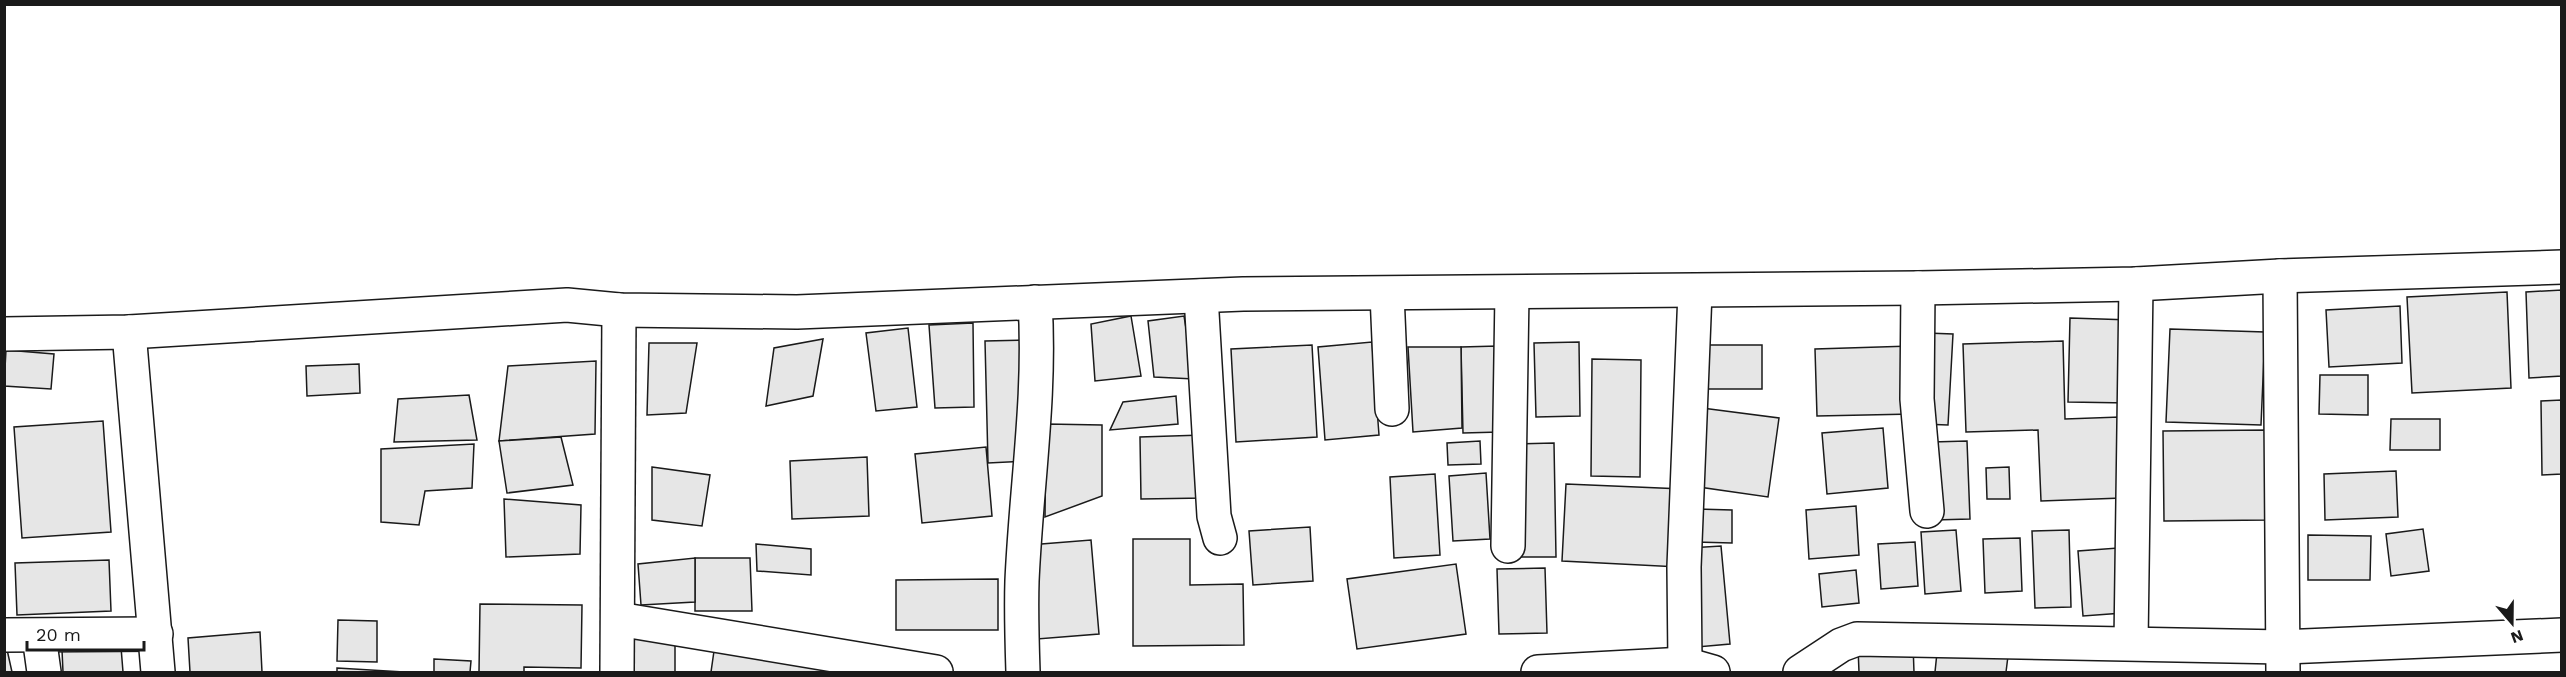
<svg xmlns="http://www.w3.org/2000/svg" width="2566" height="677" font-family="'Work Sans',sans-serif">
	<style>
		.building { fill: #e6e6e6; stroke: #1a1a1a; stroke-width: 1.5 }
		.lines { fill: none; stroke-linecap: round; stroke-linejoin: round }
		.minor-casing { stroke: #1a1a1a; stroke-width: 36 }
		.minor { stroke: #fff; stroke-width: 33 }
	</style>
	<rect width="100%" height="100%" fill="#fff"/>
	<!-- building -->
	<g class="building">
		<path d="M2562,290v86l-33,2 -3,-86z"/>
		<path d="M2507,292l4,96 -99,5 -5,-96z"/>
		<path d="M2400,306l2,57 -73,4 -3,-57z"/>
		<path d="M1131,316l10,60 -46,5 -4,-57z"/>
		<path d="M1184,316l10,63 -40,-2 -6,-56z"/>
		<path d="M2070,318l61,2 -2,83 -61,-1z"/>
		<path d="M973,323l1,84 -39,1 -6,-83z"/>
		<path d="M908,328l9,79 -41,4 -10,-78z"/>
		<path d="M2170,329l95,3 -4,93 -95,-3z"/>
		<path d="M1926,333l27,1 -5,91 -27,-1z"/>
		<path d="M823,339l-10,57 -47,10 8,-58z"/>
		<path d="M1029,340l1,121 -42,2 -3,-122z"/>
		<path d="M2063,341l2,78 55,-2 2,81 -81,3 -3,-71 -72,2 -3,-88z"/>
		<path d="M1372,342l7,93 -54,5 -7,-93z"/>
		<path d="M1579,342l1,74 -44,1 -2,-74z"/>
		<path d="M649,343h48l-11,70 -39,2z"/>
		<path d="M1312,345l5,92 -81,5 -5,-93z"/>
		<rect x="1695" y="345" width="67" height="44"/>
		<path d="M1498,346l2,86 -37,1 -2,-86z"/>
		<path d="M1911,346l2,68 -96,2 -2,-67z"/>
		<path d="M1408,347h53l1,81 -49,4z"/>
		<path d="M6,350l48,4 -3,35 -47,-3z"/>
		<path d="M1592,359l49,1 -1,117 -49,-1z"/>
		<path d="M596,361l-1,73 -96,7 9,-75z"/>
		<path d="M359,364l1,29 -53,3 -1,-30z"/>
		<path d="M2320,375h48v40l-49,-1z"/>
		<path d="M469,395l8,45 -83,2 4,-43z"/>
		<path d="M1176,396l2,28 -68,6 13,-28z"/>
		<path d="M2562,400v74l-20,1 -1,-74z"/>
		<path d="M1702,408l77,10 -11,79 -76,-11z"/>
		<path d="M2391,419h49v31h-50z"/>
		<path d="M103,421l8,111 -89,6 -8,-111z"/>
		<path d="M1046,424l56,1v71l-57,21z"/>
		<path d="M1883,428l5,60 -61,6 -5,-61z"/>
		<path d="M2269,430l1,90 -106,1 -1,-90z"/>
		<path d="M1203,435l2,63 -64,1 -1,-62z"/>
		<path d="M561,437l12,48 -66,8 -8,-52z"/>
		<path d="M1480,441l1,23 -33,1 -1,-22z"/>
		<path d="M1967,441l3,78 -36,1 -2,-78z"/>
		<path d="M1554,443l2,114h-40l-2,-113z"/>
		<path d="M474,444l-2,44 -47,3 -6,34 -38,-3v-73z"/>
		<path d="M986,447l6,69 -70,7 -7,-69z"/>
		<path d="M867,457l2,59 -77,3 -2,-58z"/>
		<path d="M652,467l58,8 -8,51 -50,-6z"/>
		<path d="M2009,467l1,32h-23l-1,-31z"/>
		<path d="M2396,471l2,46 -73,3 -1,-46z"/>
		<path d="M1486,473l4,66 -37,2 -4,-65z"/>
		<path d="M1435,474l5,81 -46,3 -4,-81z"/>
		<path d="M1566,484l117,5 -4,78 -117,-6z"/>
		<path d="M504,499l77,6 -1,49 -74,3z"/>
		<path d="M1856,506l3,49 -50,4 -3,-49z"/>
		<path d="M1696,509l36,1v33l-37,-1z"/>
		<path d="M1310,527l3,54 -60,4 -4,-54z"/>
		<path d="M2423,529l6,42 -38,5 -5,-42z"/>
		<path d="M1956,530l5,61 -36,3 -4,-62z"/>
		<path d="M2069,530l2,77 -36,1 -3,-77z"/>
		<path d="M2308,535l63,1 -1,44h-62z"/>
		<path d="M2020,538l2,53 -37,2 -2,-54z"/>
		<path d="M1133,539h57v46l53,-1 1,61 -111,1z"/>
		<path d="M1091,540l8,94 -62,5 -8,-94z"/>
		<path d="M1915,542l3,44 -37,3 -3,-45z"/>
		<path d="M756,544l55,5v26l-54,-4z"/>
		<path d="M1721,546l9,98 -33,3 -8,-99z"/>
		<path d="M2118,548l5,65 -40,3 -5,-65z"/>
		<path d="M695,558h55l2,53h-57z"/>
		<path d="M695,558v44l-54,3 -3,-41z"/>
		<path d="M109,560l2,51 -94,4 -2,-52z"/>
		<path d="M1456,564l10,70 -109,15 -10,-70z"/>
		<path d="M1545,568l2,65 -48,1 -2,-65z"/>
		<path d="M1856,570l3,33 -37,4 -3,-33z"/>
		<path d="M998,579v51h-102v-50z"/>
		<path d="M480,604l102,1 -1,63 -57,-1v5h-45z"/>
		<path d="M338,620l39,1v41l-40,-1z"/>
		<path d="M260,632l2,40h-72l-2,-34z"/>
		<path d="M624,635h51v37h-50z"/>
		<path d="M1938,643l71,5 -3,24h-71z"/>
		<path d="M1913,644l1,28h-55l-1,-25z"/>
		<path d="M4,645h2l6,27h-8z"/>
		<path d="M121,647l2,25h-60l-1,-22z"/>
		<path d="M714,651l171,21h-174z"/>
		<path d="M434,659l37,2 -1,11h-36z"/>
		<path d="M337,668l67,4h-67z"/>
	</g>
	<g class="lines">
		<defs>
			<g id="minor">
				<path d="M2280,276l3,396"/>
				<path d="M1918,288l-1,111 10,112"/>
				<path d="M1387,294l5,115"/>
				<path d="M1201,296l13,220 6,22"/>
				<path d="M129,332l29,340"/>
				<path d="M4,334l125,-2 438,-27 52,5 178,2 446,-18 675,-6 218,-4 144,-8 282,-9"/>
				<path d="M1508,546l4,-253"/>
				<path d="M618,619l318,53"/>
				<path d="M4,635l152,-1"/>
				<path d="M39,636l5,36"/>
				<path d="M2131,643l5,-359"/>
				<path d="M1685,664l-1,-97 11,-275"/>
				<path d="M617,672l2,-362"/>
				<path d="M1023,672c-1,-30 -2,-61 -1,-91 4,-93 19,-185 13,-279"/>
				<path d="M1538,672l147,-8 28,8"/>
				<path d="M1800,672l41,-27 16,-6 426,8 279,-12"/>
			</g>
		</defs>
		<!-- minor casing -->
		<use href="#minor" class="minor-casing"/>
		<!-- minor -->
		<use href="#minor" class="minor"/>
	</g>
	<!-- border -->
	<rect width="2566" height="677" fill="none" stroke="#1a1a1a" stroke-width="12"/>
	<!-- north arrow -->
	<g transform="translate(2512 623) rotate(160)" stroke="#ffffff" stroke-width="4.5" paint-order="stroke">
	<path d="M0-4.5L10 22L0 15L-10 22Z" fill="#1a1a1a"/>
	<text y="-9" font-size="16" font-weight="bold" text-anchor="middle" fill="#1a1a1a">N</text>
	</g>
	<!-- scale -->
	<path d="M27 641v9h117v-9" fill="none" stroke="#1a1a1a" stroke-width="3"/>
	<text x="36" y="641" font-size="18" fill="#1a1a1a" stroke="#ffffff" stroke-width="4.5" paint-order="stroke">20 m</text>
</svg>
